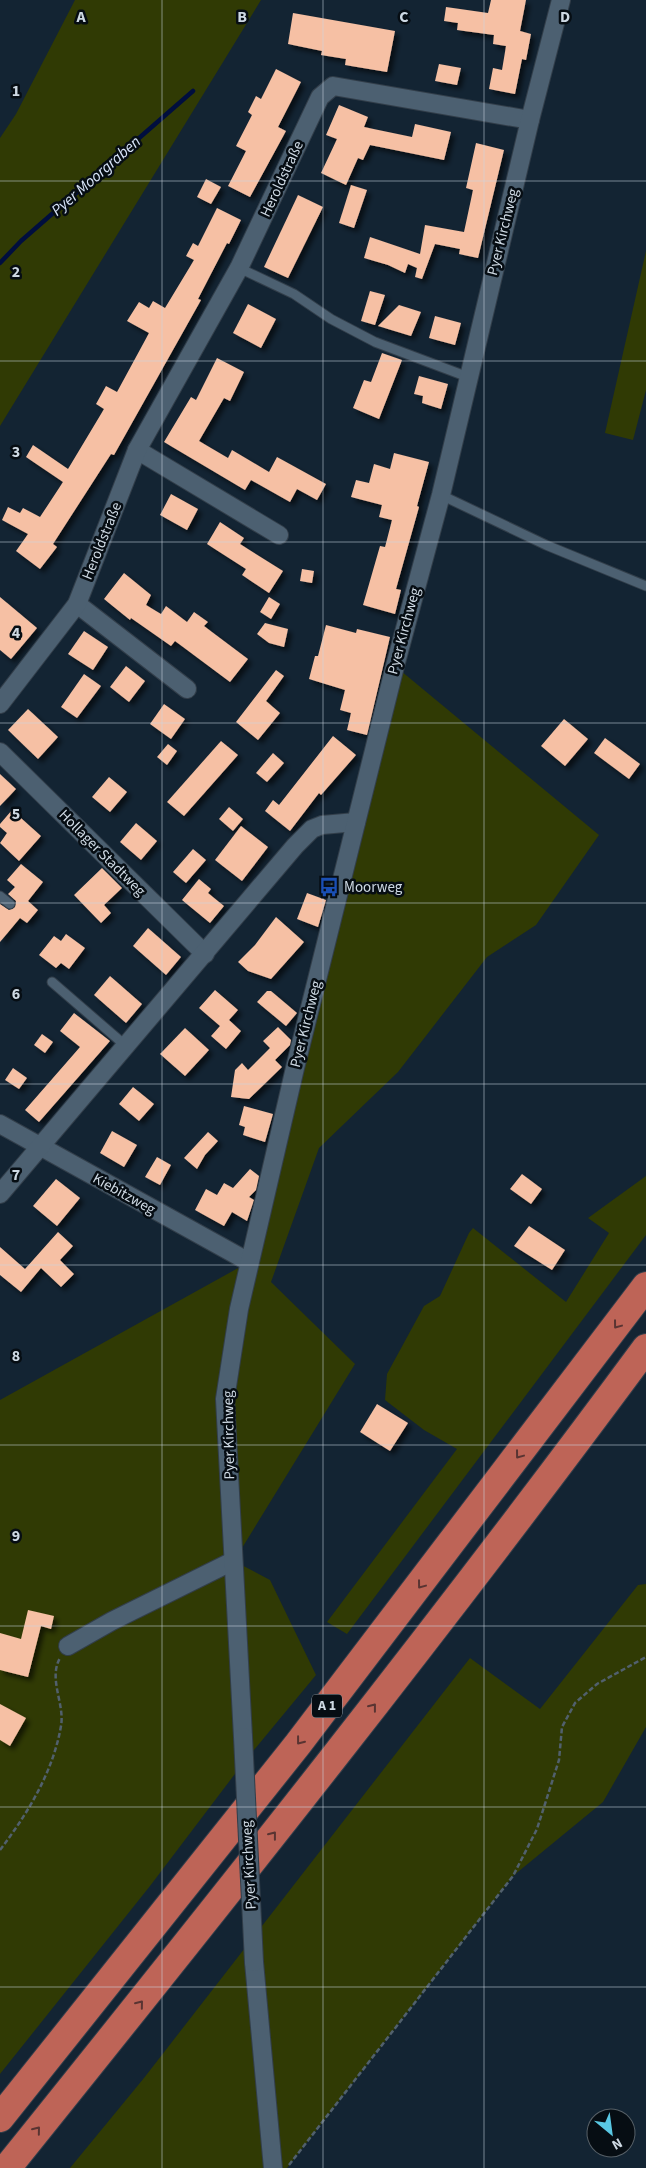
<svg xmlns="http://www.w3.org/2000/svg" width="646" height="2168" font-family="'Source Sans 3',sans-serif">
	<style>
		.green { fill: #303a04 }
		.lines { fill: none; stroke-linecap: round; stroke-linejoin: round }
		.stream { stroke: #000e3e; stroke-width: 4.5 }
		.building { fill: #f6c0a4; filter: url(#shadow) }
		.service-casing { stroke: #323e4a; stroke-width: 11 }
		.minor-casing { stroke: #323e4a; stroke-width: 20 }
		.motorway-casing { stroke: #323e4a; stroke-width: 30 }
		.path { stroke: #51606d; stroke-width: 2.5; stroke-dasharray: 5 2.5; stroke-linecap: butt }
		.service { stroke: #4c6071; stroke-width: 9 }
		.minor { stroke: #4c6071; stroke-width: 18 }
		.motorway { stroke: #be6457; stroke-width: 28 }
		.minor-bridge-casing { stroke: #323e4a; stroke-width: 20; stroke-linecap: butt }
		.minor-bridge { stroke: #4c6071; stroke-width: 18 }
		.oneway { stroke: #593432 }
		.grid { fill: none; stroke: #ced9e3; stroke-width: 1; stroke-opacity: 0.55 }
		.labels { text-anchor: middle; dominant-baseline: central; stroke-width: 5; stroke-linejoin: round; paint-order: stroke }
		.shield { fill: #060d13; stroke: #929ca5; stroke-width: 1 }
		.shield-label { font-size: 14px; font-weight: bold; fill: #ced9e3 }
		.street-label { font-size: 15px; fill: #ced9e3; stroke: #060d13 }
		.poi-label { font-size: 15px; fill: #ced9e3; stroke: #060d13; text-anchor: start }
		.water-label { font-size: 16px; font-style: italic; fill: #d9e5f9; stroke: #060d13 }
		.grid-label { font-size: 16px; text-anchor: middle; font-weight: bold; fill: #ced9e3; stroke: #060d13; stroke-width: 5; stroke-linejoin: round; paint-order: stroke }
	</style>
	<defs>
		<filter id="shadow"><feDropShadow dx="4" dy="4" stdDeviation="2.5" flood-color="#0009"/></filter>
	</defs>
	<rect width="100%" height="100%" fill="#132433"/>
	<!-- green -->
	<g class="green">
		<path d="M75,0h186l-261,426v-288l16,-24z"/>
		<path d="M646,251v139l-13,50 -28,-7z"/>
		<path d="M395,666l204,169 -63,90 -49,32 -89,115 -79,76 -48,134 84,82 -121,197 36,19 46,95 -72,87 -94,124 -150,188v-674l249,-138z"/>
		<path d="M646,1176v59l-299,399 -20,-12 130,-173 -33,-19 -39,-30 2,-26 37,-68 16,-10 29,-63 4,-5 93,74 43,-69 -21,-15z"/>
		<path d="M646,1584v143l-43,75 -90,74 -226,292h-217l74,-90 326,-420 70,51 98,-124z"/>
	</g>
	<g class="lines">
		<!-- stream -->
		<path class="stream" d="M0,263l21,-22 172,-150"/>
	</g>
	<!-- building -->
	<g class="building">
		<path d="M491,0h35l-6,31 11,3 -5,26 -4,-1 -7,35 -26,-5 4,-21 9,2 4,-24 -13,-2 1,-9 -37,-5 1,-7 -14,-2 2,-14 42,6z"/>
		<path d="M293,13l102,18 -8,41 -42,-7 1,-6 -25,-4 1,-4 -34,-7z"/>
		<path d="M439,64l22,4 -4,17 -22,-4z"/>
		<path d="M276,69l25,13 -23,45 8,4 -36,66 -22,-11 18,-35 -10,-5 16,-31 -4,-3 8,-16 5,3z"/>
		<path d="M339,105l29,12 -4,10 48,10 3,-13 36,8 -7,28 -74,-15 -7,15 -5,-2 -12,27 -25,-12 16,-34 -11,-4z"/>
		<path d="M476,143l28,7 -26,108 -19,-4 1,-5 -25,-5 -13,35 -7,-2 2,-9 -9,-4 -3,9 -17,-8 -24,-7 6,-21 50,17 5,-29 39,7 9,-42 -7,-2z"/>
		<path d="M206,179l15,8 -10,17 -14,-7z"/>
		<path d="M351,185l16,5 -13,38 -15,-5z"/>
		<path d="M298,195l25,12 -35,71 -24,-11z"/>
		<path d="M217,208l24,12 -12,24 -2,-1 -29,56 3,1 -87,155 -3,-1 -58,90 4,3 -17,22 -24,-18 12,-17 -26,-14 6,-13 12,6 3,-5 17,9 23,-35 -37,-25 7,-12 35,24 36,-60 -8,-5 10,-18 11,6 32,-59 -22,-12 12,-19 10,6 4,-7 12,7 29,-48 -8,-4 7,-13 5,3z"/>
		<path d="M370,291l15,4 -10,30 -14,-4z"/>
		<path d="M248,304l28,15 -15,29 -28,-15z"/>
		<path d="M399,305l22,7 -10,24 -33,-10z"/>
		<path d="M435,316l26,7 -6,22 -26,-7z"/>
		<path d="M382,353l20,7 -23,59 -26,-11 11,-28 7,2z"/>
		<path d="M217,358l27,14 -14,29 -6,-3 -25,43 29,17 4,-8 37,22 8,-15 49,27 -9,16 -20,-11 -7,13 -39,-22 -6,10 -81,-48 27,-45 5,3z"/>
		<path d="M419,376l29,8 -7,25 -19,-6 1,-7 -9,-2z"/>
		<path d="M394,453l35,9 -12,44 2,1 -23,82 5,1 -6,24 -32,-9 17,-59 5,1 7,-27 -13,-3 3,-12 -31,-8 5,-17 13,3 5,-19 16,5z"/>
		<path d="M171,494l27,15 -11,21 -27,-15z"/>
		<path d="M220,522l24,16 -4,6 43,27 -14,22 -27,-18 4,-6 -39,-25z"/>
		<path d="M302,569l12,2 -2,12 -12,-2z"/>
		<path d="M124,573l27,22 -5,10 15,9 5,-8 21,16 7,-10 14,10 -4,4 44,33 -18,23 -55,-41 -4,5 -40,-28 -1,2 -26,-21z"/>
		<path d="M0,597l37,31 -26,31 -11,-9z"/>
		<path d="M269,597l11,7 -9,15 -11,-7z"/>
		<path d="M265,623l23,6 -4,18 -15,-4 -12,-9z"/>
		<path d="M326,625l30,8 1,-4 33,8 -23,98 -20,-5 4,-17 -11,-3 5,-20 -36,-11 6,-23h3z"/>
		<path d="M84,631l24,16 -15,23 -25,-16z"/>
		<path d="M126,666l19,15 -16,21 -19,-15z"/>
		<path d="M276,670l8,6 -18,25 14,12 -22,27 -22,-18z"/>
		<path d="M84,674l17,12 -24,32 -16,-11z"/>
		<path d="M164,704l21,15 -14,20 -21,-15z"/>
		<path d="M28,709l30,28 -20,22 -30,-29z"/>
		<path d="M564,719l24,20 -23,27 -24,-20z"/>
		<path d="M333,736l23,19 -35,40 -2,-2 -29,38 -25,-20 8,-11 6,5z"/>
		<path d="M605,738l35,26 -11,15 -35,-26z"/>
		<path d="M221,741l17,14 -54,61 -17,-14z"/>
		<path d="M168,744l9,7 -10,14 -10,-8z"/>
		<path d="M273,753l11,10 -17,19 -11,-9z"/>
		<path d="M0,774l16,15 -16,17z"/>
		<path d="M109,777l18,15 -17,20 -18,-15z"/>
		<path d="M229,807l14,12 -10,12 -14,-12z"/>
		<path d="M12,810l29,26 -22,25 -19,-18 7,-10 -7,-6v-3z"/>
		<path d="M136,823l21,18 -16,19 -21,-18z"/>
		<path d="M241,826l27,21 -26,34 -27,-21z"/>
		<path d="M193,849l13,11 -20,23 -13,-11z"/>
		<path d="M21,864l22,18 -15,19 10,9 -11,13 -7,-5 -20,24v-38l9,6 6,-3 1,-6 -8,-7 7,-7 -8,-7z"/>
		<path d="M102,868l20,20 -18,17 7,8 -10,10 -27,-28z"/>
		<path d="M199,879l12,10 -3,4 16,13 -14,17 -28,-23z"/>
		<path d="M307,893l19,7 -8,27 -21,-8z"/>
		<path d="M276,917l28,25 -33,37 -23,-8 -10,-9 17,-17z"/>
		<path d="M148,928l33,29 -15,18 -33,-29z"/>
		<path d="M66,934l19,14 -16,21 -8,-6 -5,5 -17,-13 15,-19 7,5z"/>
		<path d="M110,976l32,28 -16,19 -32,-28z"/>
		<path d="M215,990l23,20 -9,10 12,11 -15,18 -15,-13 9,-10 -21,-18z"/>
		<path d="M267,991h4l26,22 -11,13 -29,-24z"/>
		<path d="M74,1013l36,28 -71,81 -14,-12 55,-63 -20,-16z"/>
		<path d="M278,1027l13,13 -1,5 -15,15 7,7 -33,32 -18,-2 4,-27 7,-7 6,7 22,-22 -7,-7z"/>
		<path d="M185,1028l24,22 -24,26 -25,-22z"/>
		<path d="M42,1034l11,8 -8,11 -11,-8z"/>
		<path d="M13,1068l14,10 -8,11 -14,-9z"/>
		<path d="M133,1087l21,17 -15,17 -20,-17z"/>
		<path d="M244,1106l29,8 -8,28 -22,-7 2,-8 -6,-2z"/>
		<path d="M112,1131l25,14 -13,22 -24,-14z"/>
		<path d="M208,1132l10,9 -13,14 -8,14 -13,-11z"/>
		<path d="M157,1157l14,8 -11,20 -15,-8z"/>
		<path d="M250,1169l9,7 -3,14 -7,7 5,3 -7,21 -15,-9 -8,14 -29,-16 11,-21 11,6 7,-12 9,5z"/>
		<path d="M522,1174l20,15 -11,15 -21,-15z"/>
		<path d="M56,1179l24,19 -23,28 -24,-20z"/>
		<path d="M529,1226l36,24 -13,20 -38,-24z"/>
		<path d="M58,1232l15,14 -13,14 14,14 -13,13 -20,-19 -20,24 -21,-17v-28l25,22z"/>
		<path d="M377,1404l31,19 -18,28 -30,-19z"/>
		<path d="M28,1610l26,6 -3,13 -10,-3 -13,51 -28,-7v-37l21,6z"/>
		<path d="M0,1704l26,14 -16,28 -10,-6z"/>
	</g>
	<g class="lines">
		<defs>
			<g id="service">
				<path d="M239,268l55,26 37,25 44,23 93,35"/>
				<path d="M441,495l105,50 100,41"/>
				<path d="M0,896l10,8"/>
				<path d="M52,982l74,64"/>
			</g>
			<g id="minor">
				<path d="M137,450l142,85"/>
				<path d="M77,604l110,85"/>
				<path d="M0,704l77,-100 60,-154 102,-182 81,-171 13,-11 197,34"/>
				<path d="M0,752l205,202"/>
				<path d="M0,1124l249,138"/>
				<path d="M0,1194l295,-348 17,-17 10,-4 34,-3"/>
				<path d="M68,1646l44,-25 121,-60"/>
				<path d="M243,1737l-18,-338 14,-90 56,-241 100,-402 46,-171 89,-375 31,-120"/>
				<path d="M254,1962l19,206"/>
			</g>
			<g id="motorway">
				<path d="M0,2118l298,-374 348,-458"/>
				<path d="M7,2168c217,-270 433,-541 639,-820"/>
			</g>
		</defs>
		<!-- service casing -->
		<use href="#service" class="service-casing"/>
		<!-- minor casing -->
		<use href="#minor" class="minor-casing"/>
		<!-- motorway casing -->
		<use href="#motorway" class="motorway-casing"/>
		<!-- path -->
		<g class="path">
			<path d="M0,1850c28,-37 53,-78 61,-124 4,-22 -13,-47 -1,-68"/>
			<path d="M289,2165l224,-289 24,-47 22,-69 3,-33 13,-24 22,-19 49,-27"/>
		</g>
		<!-- service -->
		<use href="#service" class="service"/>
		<!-- minor -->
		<use href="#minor" class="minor"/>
		<!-- motorway -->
		<use href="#motorway" class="motorway"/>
		<defs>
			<path id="minor-bridge" d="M243,1737l11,225"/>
		</defs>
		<!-- minor-bridge casing -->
		<use href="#minor-bridge" class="minor-bridge-casing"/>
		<!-- minor-bridge -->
		<use href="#minor-bridge" class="minor-bridge"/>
	</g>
	<!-- one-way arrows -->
	<defs><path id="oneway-chevron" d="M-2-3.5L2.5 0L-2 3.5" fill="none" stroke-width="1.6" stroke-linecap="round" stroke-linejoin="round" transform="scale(1.25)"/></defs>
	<g class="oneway">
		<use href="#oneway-chevron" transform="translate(617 1325) rotate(127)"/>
		<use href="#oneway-chevron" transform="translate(519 1455) rotate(127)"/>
		<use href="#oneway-chevron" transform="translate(421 1585) rotate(127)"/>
		<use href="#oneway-chevron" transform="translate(373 1707) rotate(-52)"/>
		<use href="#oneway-chevron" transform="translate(300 1741) rotate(128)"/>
		<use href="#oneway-chevron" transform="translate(273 1835) rotate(-52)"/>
		<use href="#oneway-chevron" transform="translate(140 2004) rotate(-51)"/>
		<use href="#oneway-chevron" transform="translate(37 2130) rotate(-51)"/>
	</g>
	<!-- grid -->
	<path class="grid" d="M162,0v2168M323,0v2168M484,0v2168M0,181h646M0,361h646M0,542h646M0,723h646M0,903h646M0,1084h646M0,1265h646M0,1445h646M0,1626h646M0,1807h646M0,1987h646"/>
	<!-- icons -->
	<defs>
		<symbol id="bus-bare" viewBox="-9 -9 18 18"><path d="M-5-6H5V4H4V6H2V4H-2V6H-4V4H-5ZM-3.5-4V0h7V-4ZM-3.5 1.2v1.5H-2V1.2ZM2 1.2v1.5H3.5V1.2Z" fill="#1a4fb4" stroke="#060d13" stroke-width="2.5" paint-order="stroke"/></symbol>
	</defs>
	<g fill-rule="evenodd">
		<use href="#bus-bare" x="315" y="873" width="28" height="28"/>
	</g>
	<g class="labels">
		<!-- shield labels -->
		<rect class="shield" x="312" y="1694.5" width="30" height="23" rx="4"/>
		<g class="shield-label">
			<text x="327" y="1706">A 1</text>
		</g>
		<!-- street labels -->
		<g class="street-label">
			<text transform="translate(282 179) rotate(-65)">Heroldstraße</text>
			<text transform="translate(503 232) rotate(-76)">Pyer Kirchweg</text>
			<text transform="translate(102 541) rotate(-68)">Heroldstraße</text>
			<text transform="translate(404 631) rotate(-75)">Pyer Kirchweg</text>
			<text transform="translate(102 853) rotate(45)">Hollager Stadtweg</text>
			<text transform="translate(306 1024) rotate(-76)">Pyer Kirchweg</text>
			<text transform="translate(124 1194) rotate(29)">Kiebitzweg</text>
			<text transform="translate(229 1435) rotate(-91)">Pyer Kirchweg</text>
			<text transform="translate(249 1865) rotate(-93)">Pyer Kirchweg</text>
		</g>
		<!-- poi labels -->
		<g class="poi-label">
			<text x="344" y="887">Moorweg</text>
		</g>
		<!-- water labels -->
		<g class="water-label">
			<text transform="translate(96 176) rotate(-41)">Pyer Moorgraben</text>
		</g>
	</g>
	<g class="grid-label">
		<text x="81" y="22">A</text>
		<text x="242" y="22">B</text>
		<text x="404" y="22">C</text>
		<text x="565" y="22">D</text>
		<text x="16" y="96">1</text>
		<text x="16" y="277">2</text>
		<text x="16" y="457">3</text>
		<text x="16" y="638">4</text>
		<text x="16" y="819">5</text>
		<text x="16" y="999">6</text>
		<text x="16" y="1180">7</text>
		<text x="16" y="1361">8</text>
		<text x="16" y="1541">9</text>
	</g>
	<!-- north arrow -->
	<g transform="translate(611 2133) rotate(151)"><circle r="24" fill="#060d13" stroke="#565f66"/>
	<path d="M0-4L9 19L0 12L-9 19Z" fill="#59c8e4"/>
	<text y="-8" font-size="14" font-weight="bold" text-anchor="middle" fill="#ced9e3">N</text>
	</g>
</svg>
